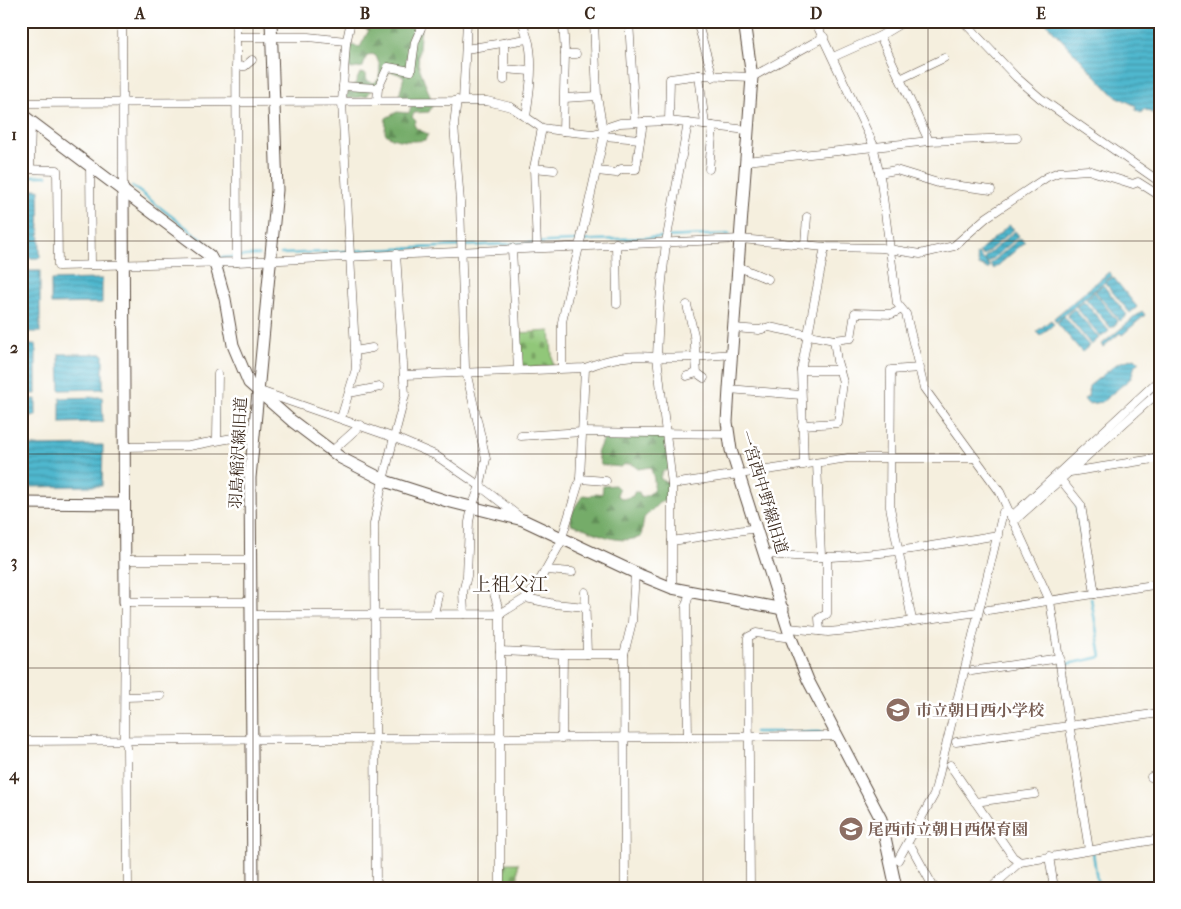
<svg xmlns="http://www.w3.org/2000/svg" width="1181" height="909" font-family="'IM FELL French Canon','Noto Serif JP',serif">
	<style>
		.forest { fill: url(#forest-firs); stroke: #586b44 }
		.cemetery { fill: url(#cemetery-stones); stroke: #66784c }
		.water { fill: url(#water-rules); stroke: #457076 }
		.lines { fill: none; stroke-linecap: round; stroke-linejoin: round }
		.stream { stroke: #4fb7ce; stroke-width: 2.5 }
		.street-casing { stroke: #57483b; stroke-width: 9 }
		.secondary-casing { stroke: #57483b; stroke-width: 13 }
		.street { stroke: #fff; stroke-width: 8 }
		.secondary { stroke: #fff; stroke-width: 11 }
		.grid { fill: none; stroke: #3b2a1e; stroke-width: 1; stroke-opacity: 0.55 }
		.labels { text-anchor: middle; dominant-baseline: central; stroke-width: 5; stroke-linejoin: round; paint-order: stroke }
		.street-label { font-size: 16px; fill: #3b2a1e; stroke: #fff }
		.education-label { font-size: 16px; font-weight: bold; fill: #785e54; stroke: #fff; text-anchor: start }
		.quarter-label { font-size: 19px; fill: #3b2a1e; stroke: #fff }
		.neatline { fill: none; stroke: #3b2a1e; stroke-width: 2 }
		.grid-label { font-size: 16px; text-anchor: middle; font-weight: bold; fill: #3b2a1e }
	</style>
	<defs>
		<pattern id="forest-firs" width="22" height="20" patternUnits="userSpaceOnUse" patternTransform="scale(1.25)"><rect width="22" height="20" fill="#74ac69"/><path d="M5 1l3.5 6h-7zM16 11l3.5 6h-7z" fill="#608c56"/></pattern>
		<pattern id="cemetery-stones" width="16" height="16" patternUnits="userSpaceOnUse" patternTransform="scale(1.25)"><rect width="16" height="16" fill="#91c779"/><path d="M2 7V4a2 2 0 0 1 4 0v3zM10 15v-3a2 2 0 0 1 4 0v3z" fill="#78a263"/></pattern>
		<pattern id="water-rules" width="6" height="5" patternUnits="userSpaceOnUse" patternTransform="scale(1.25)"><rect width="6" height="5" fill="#4fb7ce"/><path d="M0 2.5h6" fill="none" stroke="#4395a7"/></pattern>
	</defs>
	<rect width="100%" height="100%" fill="#fff"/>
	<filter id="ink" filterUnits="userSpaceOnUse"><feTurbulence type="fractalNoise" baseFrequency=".02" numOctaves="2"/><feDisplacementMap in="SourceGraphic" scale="10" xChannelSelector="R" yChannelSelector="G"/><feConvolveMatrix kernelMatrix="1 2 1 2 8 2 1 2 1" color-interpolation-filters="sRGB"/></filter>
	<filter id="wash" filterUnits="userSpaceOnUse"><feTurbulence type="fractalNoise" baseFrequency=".0096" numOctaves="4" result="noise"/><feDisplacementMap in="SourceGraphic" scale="20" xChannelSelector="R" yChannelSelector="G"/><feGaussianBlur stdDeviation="1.12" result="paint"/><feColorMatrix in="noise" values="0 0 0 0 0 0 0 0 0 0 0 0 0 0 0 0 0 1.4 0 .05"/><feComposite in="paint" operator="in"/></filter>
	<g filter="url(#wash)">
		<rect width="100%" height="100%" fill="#f5efde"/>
		<!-- forest -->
		<g class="forest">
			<path d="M352,21h52l2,3 6,1 4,-4h5l-3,43 15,40 -4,8 -15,1 -2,4 4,4 -2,4 3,4 11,5 -3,6c-11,2 -33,2 -40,-7l1,-15 11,-6 12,1 3,-10 -13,-6 5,-21 -14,-5 -9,13 -7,2 -7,10 -19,3 -5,-4 2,-7 10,-4 5,-11 6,1 1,7 7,2 5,-4 1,-13 -4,-10 -4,-2 -6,3 -3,10 -11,2 -6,-2v-19l5,-3 9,2 9,-17 -17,-6z"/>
			<path d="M659,435l8,4 3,30 -7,2 -3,6 2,3 9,3v14l-12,6 -15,15 -3,19c-27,9 -45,-6 -70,-13 -1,-13 6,-19 12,-29l8,1 5,-3 6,1 1,-8 12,-1 4,4 -2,6 6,4 10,-3 1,-4h5l2,5c18,-3 14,-18 9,-30l-12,2 -6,-5h-7l-4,3 -20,-2 -4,-12 7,-17z"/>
		</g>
		<!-- cemetery -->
		<g class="cemetery">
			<path d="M550,331l3,35 -34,2 1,-35z"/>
			<rect x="504" y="863" width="14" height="17"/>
		</g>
		<!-- water -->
		<g class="water">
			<path d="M1044,21h116v96l-16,-8 -3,4 -6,-3 1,-4 -22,-11z"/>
			<path d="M21,189h18l1,69h-19z"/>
			<path d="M1009,225l5,4 -31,27 -4,-4z"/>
			<path d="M1015,231l4,5 -31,27 -4,-5z"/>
			<path d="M1020,238l5,4 -31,27 -4,-5z"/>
			<path d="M978,254l12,12 -2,3 -9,-4 -3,-10z"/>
			<rect x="21" y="271" width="19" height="61"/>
			<path d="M1109,272l3,4 -56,46 -2,-4z"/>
			<path d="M1113,277l24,30 -7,6 -25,-30z"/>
			<path d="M102,279v24l-51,1v-24z"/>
			<path d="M1103,285l24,30 -7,6 -25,-30z"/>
			<path d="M1094,292l24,30 -7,6 -25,-29z"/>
			<path d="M1084,301l25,30 -8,6 -25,-30z"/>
			<path d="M1074,309l25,29 -8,7 -24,-30z"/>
			<path d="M1142,311l3,4 -23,20 -2,-2 -17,14 -2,-2z"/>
			<path d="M1064,316l25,30 -7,6 -25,-29z"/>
			<path d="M1051,320l3,4 -14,12 -4,-4z"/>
			<path d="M36,344v50h-13l-1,-49z"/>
			<path d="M59,354h44v35l-43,1z"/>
			<path d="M1135,358l4,4 -4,3 -4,13 -29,24 -14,2 -4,-5 4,-2 1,-11 29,-23z"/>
			<path d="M102,397l1,25 -43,1v-25z"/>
			<path d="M23,399h13v17h-12z"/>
			<path d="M103,445l-1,41 -81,1v-41z"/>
		</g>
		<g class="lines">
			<!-- stream -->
			<g class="stream">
				<path d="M21,176h26"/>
				<path d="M132,186l72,55 13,17 42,-3"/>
				<path d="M281,254l449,-20"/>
				<path d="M1076,503l14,87"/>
				<path d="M1063,665l38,-8 -10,-59"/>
				<path d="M755,732h67"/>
				<path d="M1093,852l5,36"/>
				<path d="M1112,888l48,-8"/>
			</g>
		</g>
	</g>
	<g filter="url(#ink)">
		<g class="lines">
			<defs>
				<g id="street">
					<path d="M122,21l1,168"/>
					<path d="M236,21l1,241"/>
					<path d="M523,21c1,9 4,14 6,22 5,24 0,51 -3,74"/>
					<path d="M563,21l2,33 -2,77"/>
					<path d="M629,21l6,101"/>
					<path d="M697,21l16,56"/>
					<path d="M815,21l58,123 8,38 16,121 9,11 18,74 76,104 50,109 39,249"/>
					<path d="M963,21l53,56 24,21 120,84"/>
					<path d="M880,36l49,105"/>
					<path d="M236,37h72l38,4"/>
					<path d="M466,49l61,-10"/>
					<path d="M565,54h11"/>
					<path d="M833,57l47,-21 25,-15"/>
					<path d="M236,67l9,-1 7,-6"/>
					<path d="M504,69l26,2"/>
					<path d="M699,75l6,50"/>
					<path d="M900,79l44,-21"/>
					<path d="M504,80v-37"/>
					<path d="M343,86l35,2"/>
					<path d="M565,98l32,-2"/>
					<path d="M457,100l-3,25 6,77 5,165 21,92 -6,27 -8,21 -3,15 -2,54 -4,16 1,22"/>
					<path d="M377,101l1,-13 10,-21 23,4 4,-29 9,-21"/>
					<path d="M463,101l4,-80"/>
					<path d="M21,103l466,-2 24,6 31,21 21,3 30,3 9,-2 6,-5 12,-4 49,-2 78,9"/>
					<path d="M669,121l1,-42 29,-4 53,2 72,-40"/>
					<path d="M604,136l36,3"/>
					<path d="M746,161l183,-20 88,-3"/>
					<path d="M90,165l1,100"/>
					<path d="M534,168l20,2"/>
					<path d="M21,169l36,1 1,96 179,-4 504,-23 84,8 57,1 38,6 34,-8 33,-29 60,-40 12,-5 29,-2 45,14 5,-2 22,14"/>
					<path d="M30,169l1,-48"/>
					<path d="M709,169l4,-43"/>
					<path d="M597,171l19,2 5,-4h15l7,-47"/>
					<path d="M879,173l17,-3 42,13 53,7"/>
					<path d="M616,243l1,61"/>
					<path d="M805,244l2,-27"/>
					<path d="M537,247l-3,-79 8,-40"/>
					<path d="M512,248l6,122"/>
					<path d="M739,267l29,12"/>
					<path d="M687,305l7,30 3,38"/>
					<path d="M734,328l25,2 10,-3 65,13 17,-2 4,-25 37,1 8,-4"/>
					<path d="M355,351l17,-3"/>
					<path d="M562,368v-46l42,-186 -7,-40 -3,-75"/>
					<path d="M801,370h39"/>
					<path d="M404,375l181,-7c28,-11 43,-13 72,-11 24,2 50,-1 75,-3"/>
					<path d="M687,376l10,-3 7,5"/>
					<path d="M729,389l72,6"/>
					<path d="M260,391l135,47 40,17 45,31 41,32"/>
					<path d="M349,393l31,-6"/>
					<path d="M341,418l15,-49 -14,-267 4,-58 5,-23"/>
					<path d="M802,425l36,-2 5,-41 -6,-21 -3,-21"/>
					<path d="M521,436l61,-4 146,2"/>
					<path d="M217,439l1,-65"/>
					<path d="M123,447l66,-1 65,-12"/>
					<path d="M332,451l29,-26"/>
					<path d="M817,463l4,93"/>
					<path d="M804,465l-3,-95 24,-123"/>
					<path d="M1070,472l90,-14"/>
					<path d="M580,479l26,2"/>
					<path d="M1061,480l20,25 14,89"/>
					<path d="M672,484l176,-26h127"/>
					<path d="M1011,517l149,-138"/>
					<path d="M1013,522l147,-131"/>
					<path d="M672,541l85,-13"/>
					<path d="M766,554c21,1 43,4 65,3 56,-2 111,-13 167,-22"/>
					<path d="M125,560h126"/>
					<path d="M546,570l26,2"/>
					<path d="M672,588v-104l-15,-127 2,-46 7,-69 22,-119"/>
					<path d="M493,590l7,24v274"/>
					<path d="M585,592l2,62"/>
					<path d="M526,598l28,6 32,3"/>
					<path d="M988,610l172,-26"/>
					<path d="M434,614l4,-19"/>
					<path d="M251,615l249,-1 26,-16 10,-11 24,-43 20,-65 5,-111"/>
					<path d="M912,620l-22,-113 1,-137 29,-2"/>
					<path d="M789,628l39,4 22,-2 128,-18"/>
					<path d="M820,631l-1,-13 8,-4v-57"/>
					<path d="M500,651l63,3h61"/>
					<path d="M972,671l88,-13"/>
					<path d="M125,697l36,-1"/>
					<path d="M688,737l-2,-132 4,-13"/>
					<path d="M562,738l1,-84"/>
					<path d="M21,741l816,-5"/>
					<path d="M956,742l204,-29"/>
					<path d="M950,765l63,92 7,5 140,-23"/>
					<path d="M1151,777l9,-1"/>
					<path d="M975,802l60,-8"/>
					<path d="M912,848l22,40"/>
					<path d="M1049,856l5,32"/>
					<path d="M898,860l36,-65 69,-283"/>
					<path d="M128,888l-1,-141 -3,-10 1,-135h126"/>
					<path d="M376,888l-2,-364 9,-44 22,-85 -9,-141"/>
					<path d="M625,888l-1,-234 8,-32 3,-49"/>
					<path d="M750,888l-2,-251 8,-4 35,5"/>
					<path d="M991,888l29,-26"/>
				</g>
				<g id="secondary">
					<path d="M744,21l8,56 -23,312 -2,33 4,28 60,188 17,42 73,139 15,69"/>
					<path d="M21,114l189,142 6,11 9,32 8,46 16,38 43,38 49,37 47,24 59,19 76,19 117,55 32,13 111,21"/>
					<path d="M123,189l2,413"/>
					<path d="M21,503l103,1"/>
					<path d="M253,888l-3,-410 27,-288 -6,-169"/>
				</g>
			</defs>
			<!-- street casing -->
			<use href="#street" class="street-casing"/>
			<!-- secondary casing -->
			<use href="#secondary" class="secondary-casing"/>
			<!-- street -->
			<use href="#street" class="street"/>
			<!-- secondary -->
			<use href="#secondary" class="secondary"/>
		</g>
	</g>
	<!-- grid -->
	<path class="grid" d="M253,21v867M478,21v867M703,21v867M928,21v867M21,241h1139M21,454h1139M21,668h1139"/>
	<!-- icons -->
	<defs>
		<symbol id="school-disc" viewBox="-11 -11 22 22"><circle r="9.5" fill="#8d6e63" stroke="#fff"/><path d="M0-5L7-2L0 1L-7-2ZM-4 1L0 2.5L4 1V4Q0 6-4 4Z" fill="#fff"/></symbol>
	</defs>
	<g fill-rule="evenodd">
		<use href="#school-disc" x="884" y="696" width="28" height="28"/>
		<use href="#school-disc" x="837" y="815" width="28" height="28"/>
	</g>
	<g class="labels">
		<!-- street labels -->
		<g class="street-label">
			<text transform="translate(238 453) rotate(-87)">羽島稲沢線旧道</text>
			<text transform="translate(764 492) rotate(73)">一宮西中野線旧道</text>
		</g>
		<!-- education labels -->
		<g class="education-label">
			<text x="916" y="710">市立朝日西小学校</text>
			<text x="868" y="829">尾西市立朝日西保育園</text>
		</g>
		<!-- quarter labels -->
		<g class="quarter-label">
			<text x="510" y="585">上祖父江</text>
		</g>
	</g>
	<!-- margin -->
	<rect width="1181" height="909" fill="none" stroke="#fff" stroke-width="55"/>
	<rect x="28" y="28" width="1126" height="854" class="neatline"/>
	<g class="grid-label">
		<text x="140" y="19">A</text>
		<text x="365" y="19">B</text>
		<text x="590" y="19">C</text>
		<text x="816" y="19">D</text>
		<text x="1041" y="19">E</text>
		<text x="14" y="140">1</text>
		<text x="14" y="353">2</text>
		<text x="14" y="567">3</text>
		<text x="14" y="780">4</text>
	</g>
</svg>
